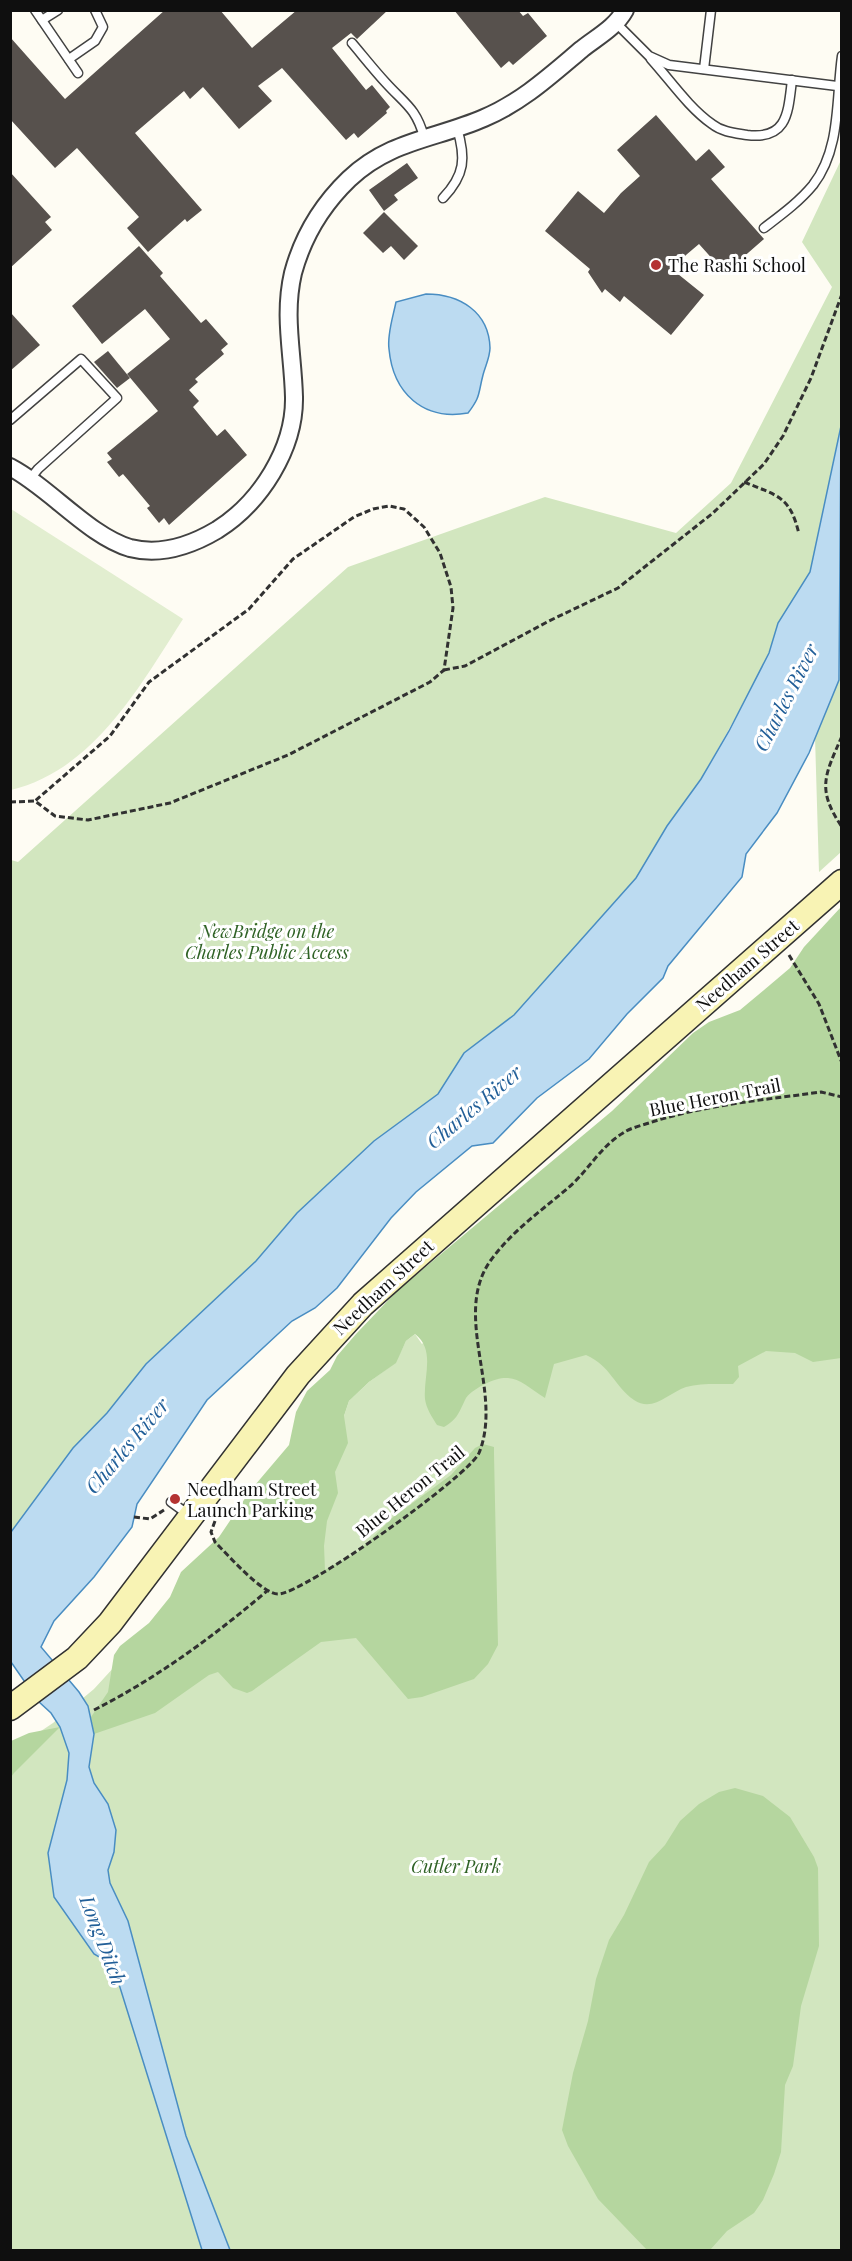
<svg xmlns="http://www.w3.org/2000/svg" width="852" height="2261" font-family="'Playfair Display',serif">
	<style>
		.green { fill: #d2e6bf }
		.forest { fill: #b5d69f }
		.pitch { fill: #e2eed0 }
		.water { fill: #bcdbf1; stroke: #498dc2; stroke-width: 1.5 }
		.building { fill: #57514d }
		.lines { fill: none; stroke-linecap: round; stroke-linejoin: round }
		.lane-casing { stroke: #424242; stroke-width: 11 }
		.street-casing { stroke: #424242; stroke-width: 20 }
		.secondary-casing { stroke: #313131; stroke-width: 27 }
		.path { stroke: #313131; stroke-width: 3; stroke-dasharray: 6 3; stroke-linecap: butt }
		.lane { stroke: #fff; stroke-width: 8 }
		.street { stroke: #fff; stroke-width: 16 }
		.secondary { stroke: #f8f3b4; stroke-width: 24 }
		.poi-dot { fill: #b43333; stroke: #fff; stroke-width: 2 }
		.labels { text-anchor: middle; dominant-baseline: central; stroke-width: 6; stroke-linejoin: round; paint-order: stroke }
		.poi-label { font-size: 18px; fill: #0f0f0f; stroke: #fff; text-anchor: start }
		.park-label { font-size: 18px; font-style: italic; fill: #2f6225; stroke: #fff }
		.street-label { font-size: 18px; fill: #0f0f0f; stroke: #fff }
		.water-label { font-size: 20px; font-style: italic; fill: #225f98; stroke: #fff }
	</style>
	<rect width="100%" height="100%" fill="#fefcf3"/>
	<!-- green -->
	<g class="green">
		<path d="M841,160v266l-31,146 -32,51 -9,30 -17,35 -51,91 -34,47 -31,52 -122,137 -50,38 -26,41 -64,47 -77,72 -41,48 -110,103 -39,49 -34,35 -62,84v-672l7,2 330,-295 197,-70 131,36 55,-50 101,-196 -30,-45z"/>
		<path d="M841,664v188l-22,20 -4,-135 24,-57z"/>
		<path d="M841,926v1324h-830v-499l42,-28 41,-34 250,-273 5,-15 20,-19 26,-19 11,-22 9,-7 7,10z"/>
	</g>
	<!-- forest -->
	<g class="forest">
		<path d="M841,907v451l-28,4 -18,-9 -29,-2 -28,15 1,11 -6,7c-16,0 -33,-1 -47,3 -18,6 -33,26 -52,13 -21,-15 -22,-33 -48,-45l-32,9 -9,34c-24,-15 -32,-28 -60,-14 -6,3 -15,8 -19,14 -7,14 -8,21 -22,29l-7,-2c-5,-8 -11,-17 -12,-26 -2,-22 11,-49 -10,-65l-9,7 -10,22 -27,19 -20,19 -5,15 4,27 -13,29 3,21 -11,28 -3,25 1,24 33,-18 34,-34 59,-43 24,-27 8,-4 11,3v7l4,191 -10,19 -14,15 -52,18 -14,2 -52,-61 -35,4 -69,49 -5,2 -14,-5 -15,-16 -9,3 -54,38 -61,21 -3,-17 17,-25 6,-37 6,-9 29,-23 21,-26 11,-25 38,-35 31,-46 39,-46 7,-33 11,-21 23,-21 7,-14 19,-22 42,-44 214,-179 81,-78 16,-11 31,-12 24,-20 26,-22 14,-21z"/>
		<path d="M60,1727l-46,46 -3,4v-36l18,-8z"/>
		<path d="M735,1788l28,8 27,21 24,40 4,11 1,78 -18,60 -8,60 -8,19 -4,67 -7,22 -11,26 -9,13 -27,18 -17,19h-63l-49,-51 -30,-53 -6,-16 11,-57 15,-52 8,-42 13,-39 15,-25 25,-53 16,-17 15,-24 19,-17 20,-12z"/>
	</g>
	<!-- pitch -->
	<path class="pitch" d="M11,509l172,110c-43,67 -89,151 -172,171z"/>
	<!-- water -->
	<g class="water">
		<path d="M426,294c34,0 63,18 64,54 0,9 -5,19 -7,27 -5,19 -2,21 -15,38 -45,8 -75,-20 -79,-64 -2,-15 4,-32 7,-47z"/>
		<path d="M841,426l-2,254 -30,73 -32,60 -31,41 -4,23 -74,89 -5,12 -36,36 -38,45 -52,39 -44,45 -21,3 -56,46 -25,26 -54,70 -22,20 -23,13 -85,79 -70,104 -5,23 -38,50 -40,44 -13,26 38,45 9,14 6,28 -5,33 5,16 14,21 8,26 -2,22 -6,18 2,13 18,38 58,215 44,114h-28l-89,-285 -19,-11 -40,-57 -6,-44 19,-73 2,-27 -9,-26 -9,-14 -13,-12 -27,-39v-130l62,-84 34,-35 39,-49 110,-103 41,-48 77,-72 64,-47 26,-41 50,-38 122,-137 31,-52 34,-47 28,-48 40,-78 9,-30 32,-51z"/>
	</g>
	<!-- building -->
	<g class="building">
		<path d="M165,10h55l32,38 45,-38h91l-31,29 -6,-6 -19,15 34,42 6,-5 18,22 -4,4 1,2 -29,25 -4,-5 -8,7 -64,-72 -24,18 14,15 -33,28 -36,-42 -13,12 -6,-8 -49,42 67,77 -15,12 -2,-3 -37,33 -21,-24 12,-11 -62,-69 -22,20 -45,-49v-82l55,62z"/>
		<path d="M454,10h64l5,6 5,-3 19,23 -34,29 -4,-4 -8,7z"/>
		<path d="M656,115l40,46 13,-12 16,18 -14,12 53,60 -39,34 -26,-29 -13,11 -13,15 31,25 -33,40 -47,-39 -4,6 -15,-13 -3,4 -14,-21 2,-3 -45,-38 33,-40 26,22 17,-20 19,-17 -23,-26z"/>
		<path d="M407,163l11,15 -24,17 4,5 -14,11 -15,-21z"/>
		<path d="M10,172l41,45 -6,5 7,8 -42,38z"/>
		<path d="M384,212l34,34 -14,14 -13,-14 -8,7 -20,-20z"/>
		<path d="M139,246l24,27 -3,3 41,47 5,-4 22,25 -7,6 3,4 -29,25 3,3 -9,8 10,11 -6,6 24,29 8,-7 22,26 -78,70 -5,-7 -5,5 -12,-15 3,-2 -21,-25 -6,-7 -4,3 -12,-15 5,-3 -5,-6 51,-42 -31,-37 43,-35 -25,-30 -43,35 -30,-38z"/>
		<path d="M10,312l30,33 -30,26z"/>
		<path d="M108,351l22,27 -13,10 -23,-26z"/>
	</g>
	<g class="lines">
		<defs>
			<g id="lane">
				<path d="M35,10l43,63"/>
				<path d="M42,20l16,-10"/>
				<path d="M616,23l33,33 20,9 168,21"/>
				<path d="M352,43c11,13 22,27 34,40 19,21 30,25 38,54"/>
				<path d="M69,59l26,-18 8,-14 -8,-17"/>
				<path d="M651,59c19,21 38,49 61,65 10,8 23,9 35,11 41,5 41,-23 45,-55"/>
				<path d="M704,69l7,-59"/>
				<path d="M443,198c22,-23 23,-40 14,-70"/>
				<path d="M764,228c17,-13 35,-26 49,-43 28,-36 23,-86 29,-129"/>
				<path d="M10,420l71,-61 36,39 -79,71 -8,10"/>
				<path d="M171,1502l18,13"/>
			</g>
			<path id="street" d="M10,467c40,21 79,69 120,81 31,8 60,-2 87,-18 43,-27 78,-81 77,-133 -1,-43 -11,-81 -1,-124 10,-37 29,-68 56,-94 41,-39 87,-40 135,-61 38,-16 67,-43 98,-69 15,-12 33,-21 43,-39"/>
			<path id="secondary" d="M10,1708l67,-50 33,-35 188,-248 65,-71 479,-422"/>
		</defs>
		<!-- lane casing -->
		<use href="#lane" class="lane-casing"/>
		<!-- street casing -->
		<use href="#street" class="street-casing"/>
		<!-- secondary casing -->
		<use href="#secondary" class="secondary-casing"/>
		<!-- path -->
		<g class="path">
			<path d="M744,482c34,14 46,14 55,52"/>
			<path d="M444,670l21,-4 84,-45 69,-33 95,-75 51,-49 19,-28 28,-58 31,-84"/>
			<path d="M842,736c-17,39 -26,53 0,91"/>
			<path d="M10,802l25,-1 20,15 33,4 82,-17 118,-48 142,-73 14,-12 9,-62 -2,-21 -11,-34 -16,-26 -20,-18 -15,-3 -16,3 -19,8 -61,42 -44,50 -100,73 -39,54 -75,65"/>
			<path d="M789,955l30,49 23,59"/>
			<path d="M134,1517l16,2 14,-9"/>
			<path d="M215,1521l-4,11 4,10c12,12 47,52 63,52 24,1 191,-118 201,-141 25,-61 -28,-138 12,-193 21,-29 50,-49 77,-72 20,-17 32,-41 55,-55 7,-5 17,-7 26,-10 54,-18 115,-23 172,-31l21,5"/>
			<path d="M94,1710c63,-32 120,-74 173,-119"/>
		</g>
		<!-- lane -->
		<use href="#lane" class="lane"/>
		<!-- street -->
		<use href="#street" class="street"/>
		<!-- secondary -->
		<use href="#secondary" class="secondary"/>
	</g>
	<!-- markers -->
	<g class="poi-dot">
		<circle cx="656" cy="265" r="6"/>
		<circle cx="175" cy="1499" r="6"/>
	</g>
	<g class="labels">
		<!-- poi labels -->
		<g class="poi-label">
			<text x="668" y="265">The Rashi School</text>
			<text x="187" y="1489">Needham Street<tspan x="187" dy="21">Launch Parking</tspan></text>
		</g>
		<!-- park labels -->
		<g class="park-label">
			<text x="267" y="931">NewBridge on the<tspan x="267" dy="21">Charles Public Access</tspan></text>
			<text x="456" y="1866">Cutler Park</text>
		</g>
		<!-- street labels -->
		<g class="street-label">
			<text transform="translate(747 965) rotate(-41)">Needham Street</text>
			<text transform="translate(715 1097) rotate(-11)">Blue Heron Trail</text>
			<text transform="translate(383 1287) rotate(-43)">Needham Street</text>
			<text transform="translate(410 1491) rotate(-39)">Blue Heron Trail</text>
		</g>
		<!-- water labels -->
		<g class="water-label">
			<text transform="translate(785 697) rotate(-63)">Charles River</text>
			<text transform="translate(473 1106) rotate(-40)">Charles River</text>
			<text transform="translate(126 1445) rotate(-50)">Charles River</text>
			<text transform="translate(104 1940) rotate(69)">Long Ditch</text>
		</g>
	</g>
	<!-- border -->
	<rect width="852" height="2261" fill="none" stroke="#0f0f0f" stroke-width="24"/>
</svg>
